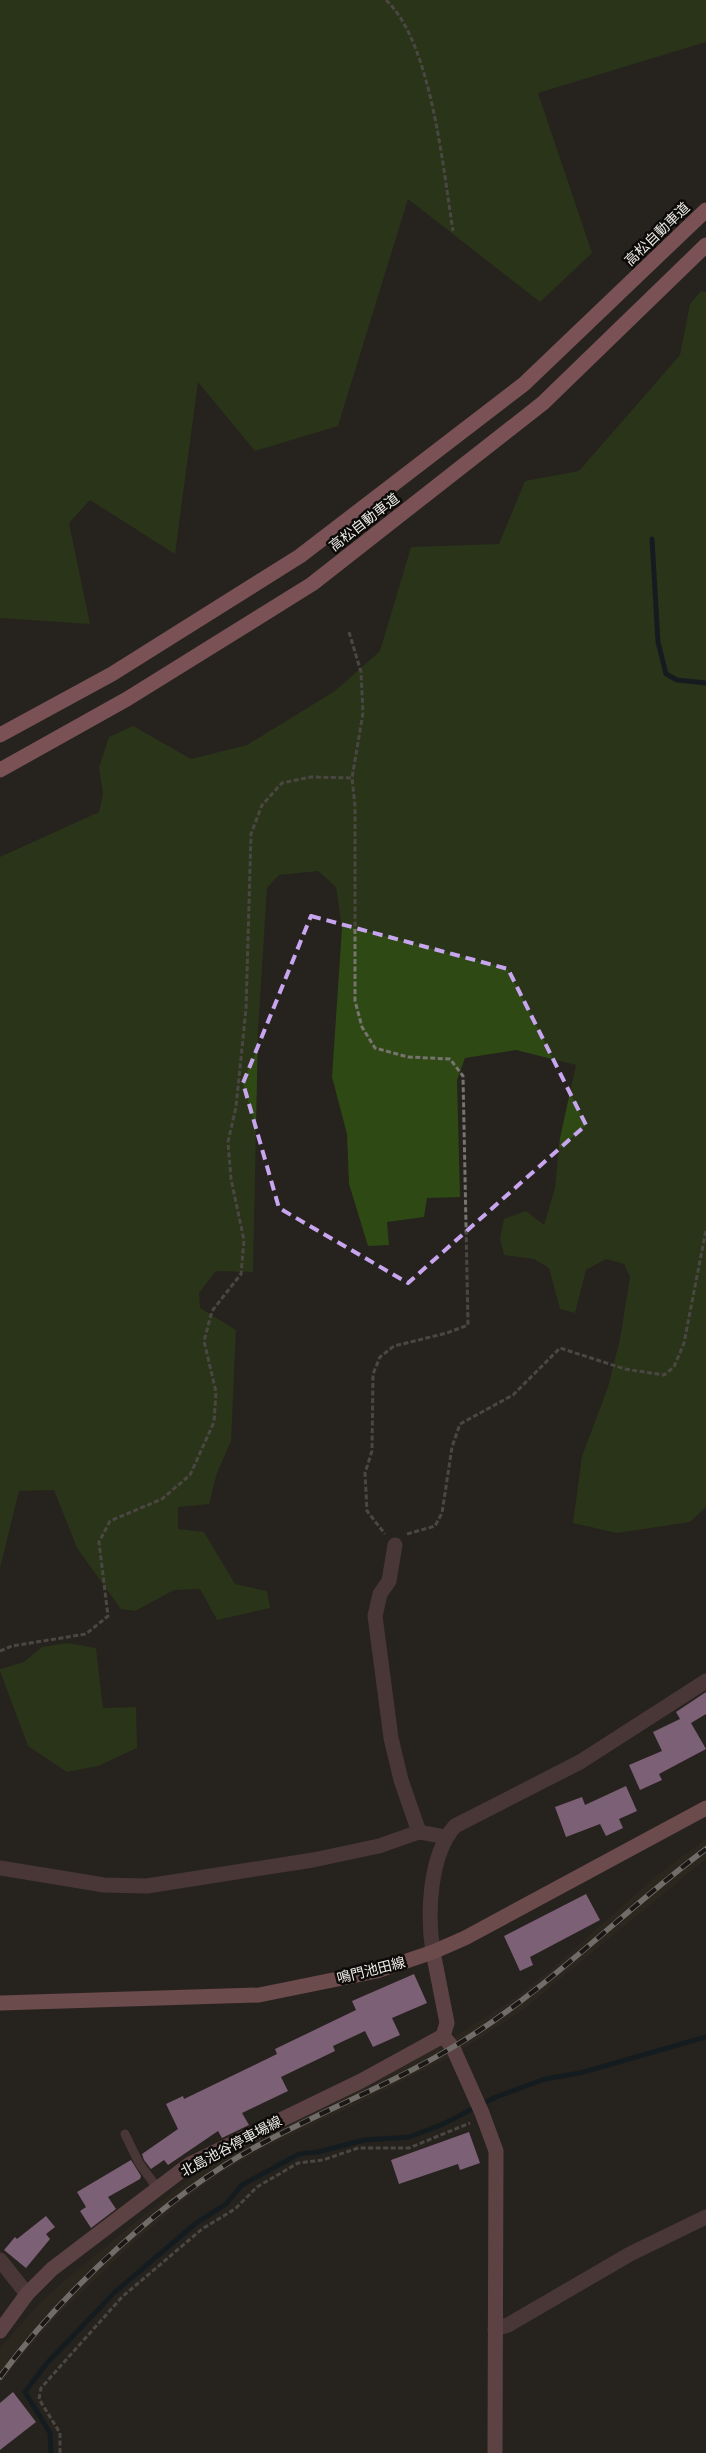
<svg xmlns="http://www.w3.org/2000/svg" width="706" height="2453" font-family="Poppins,'Noto Sans JP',sans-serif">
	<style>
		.built { fill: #322a21 }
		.green { fill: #2e4914 }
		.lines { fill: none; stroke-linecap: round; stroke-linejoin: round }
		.stream { stroke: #021624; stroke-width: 5 }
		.building { fill: #e5aae1 }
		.path { stroke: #77746f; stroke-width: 3; stroke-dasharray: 5 2.5; stroke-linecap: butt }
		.lane { stroke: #715055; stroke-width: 9 }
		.street { stroke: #715055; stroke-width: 15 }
		.secondary { stroke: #9e6972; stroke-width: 15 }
		.primary { stroke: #c07c87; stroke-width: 15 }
		.highway { stroke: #df8d9b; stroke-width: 15 }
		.rail-casing { stroke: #cac8c4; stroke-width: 5.5 }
		.rail { stroke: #0d0b09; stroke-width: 4; stroke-dasharray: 11; stroke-linecap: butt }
		.marked { fill: none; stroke: #c8a6ef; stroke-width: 4; stroke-dasharray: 10 6; stroke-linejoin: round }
		.labels { text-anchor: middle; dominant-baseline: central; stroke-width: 5; stroke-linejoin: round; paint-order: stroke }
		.street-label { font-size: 14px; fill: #eeece8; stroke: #0d0b09 }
	</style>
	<rect width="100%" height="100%" fill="#26221d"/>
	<!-- built -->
	<path class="built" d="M706,1839v20l-187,154 -64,41 -83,43 -107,51 -44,25 -42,31 -49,42 -73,70 -37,42 -20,27v-37l38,-43 33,-30 99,-81 42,-32 47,-26 189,-95 61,-39 43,-33 106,-95z"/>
	<!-- green -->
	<g class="green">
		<path d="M0,0h706v42l-168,51 54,160 -52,49 -132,-103 -70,227 -83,25 -57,-69 -23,172 -85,-54 -21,23 21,101 -90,-6z"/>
		<path d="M701,291l5,1v1215l-16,15 -73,11 -44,-10 9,-67 26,-69 12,-48 10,-62 -6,-13 -18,-5 -20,11 -11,43 -15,-4 -11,-41 -15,-9 -30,-4 -4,-17 4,-19 22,-8 18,14 11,-37 5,-50 16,-73 -60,-15 -51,8 -8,22 3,117 -33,1 -3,19 -37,5 2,23 -21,1 -19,-62 -2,-50 -15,-57 10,-149 -6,-41 -18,-16 -39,4 -12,13 -9,143 -5,241 -37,-1 -17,22 1,15 36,22 -5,111 -14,32 -8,31 -31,3v22l26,3 31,52 32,7 3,17 -53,12 -17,-31 -26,1 -39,21 -14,-2 -44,-61 -23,-58 -35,1 -19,77v-711l99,-45 4,-18 -4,-26 10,-31 24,-11 58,33 56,-14 88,-54 45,-40 31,-104 88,-3 26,-63 54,-10 101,-116 10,-51z"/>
		<path d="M67,1643l29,5 7,60 33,-1 1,41 -39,18 -31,6 -39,-26 -28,-75v-2l24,-7 18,-15z"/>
	</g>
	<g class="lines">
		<!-- stream -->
		<g class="stream">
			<path d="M652,539l6,103 8,32 11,6 29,3"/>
			<path d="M51,2453l-1,-20 -25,-41 22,-29 68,-71 80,-68 31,-20 16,-19 57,-31 19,-2 46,-12 45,-3 32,-12 55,-28 49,-18 35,-6 126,-36"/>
		</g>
	</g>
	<!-- building -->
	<g class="building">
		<path d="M706,1692v22l-15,9 15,26 -47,25 3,6 -22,10 -11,-25 33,-14 -9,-19 27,-13 -4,-7z"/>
		<path d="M626,1786l11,25 -18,8 4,9 -17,8 -6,-12 -34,13 -11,-30 27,-10 3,8z"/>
		<path d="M586,1894l14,26 -70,37 3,8 -13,6 -16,-35z"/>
		<path d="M414,1974l13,29 -35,15 8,17 -27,12 -8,-16 -32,15 2,5 -54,26 7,14 -46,22 7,12 -27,13 -4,-7 -50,34 -4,-5 -13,9 -7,-9 -2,-6 36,-25 -12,-25 17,-8 1,3 93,-45 -2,-5 81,-39 -4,-9z"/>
		<path d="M469,2132l11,31 -20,7 -2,-6 -59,20 -8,-24z"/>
		<path d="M131,2160l10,16 -1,3 -32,18 8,12 -25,19 -11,-17 6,-4 -9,-15z"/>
		<path d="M46,2216l9,11 -9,7 4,5 -24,29 -22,-18 11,-13 2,2z"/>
		<path d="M13,2392l23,30 -36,28v-47z"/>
	</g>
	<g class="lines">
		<!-- path -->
		<g class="path">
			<path d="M386,0c46,43 57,170 67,231"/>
			<path d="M349,632l12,40 2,41 -11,65 3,28v195l7,26 13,21 33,9 42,2 13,17 5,249 -21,8 -53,13 -14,11 -7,17 -1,77 -7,22 2,38 18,23"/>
			<path d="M407,1534l28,-8 7,-13 10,-66 8,-23 53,-29 47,-47 65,21 39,6 10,-8 10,-24 22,-113"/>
			<path d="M0,1651l12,-5 74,-12 22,-18 -9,-74 11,-21 52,-22 28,-24 24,-53 2,-30 -12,-51 8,-30 29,-37 3,-34 -13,-61 -3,-37 8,-35 10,-98 5,-175 11,-29 20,-22 29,-6 41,1"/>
			<path d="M60,2453v-20l-21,-34 2,-11 81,-91 80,-68 33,-20 22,-22 41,-24 25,-3 35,-12h51l61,-25"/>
		</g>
		<!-- lane -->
		<path class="lane" d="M125,2134l14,29 19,26"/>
		<!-- street -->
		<g class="street">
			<path d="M395,1545l-6,36 -9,13 -5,22 16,122 10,42 18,52"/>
			<path d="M0,1868l104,17 43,1 166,-26 66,-14 40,-14 27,5"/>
			<path d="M433,1952c-6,-37 -4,-97 22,-126l125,-64 126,-81"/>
			<path d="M0,2260l27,34"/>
			<path d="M495,2329l13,-4 122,-71 76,-37"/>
		</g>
		<!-- secondary -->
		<g class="secondary">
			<path d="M443,2036l10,12 29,65 14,38 -1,302"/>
			<path d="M0,2331l27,-37 25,-25 138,-105 171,-83 82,-45 4,-13 -14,-71"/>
		</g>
		<!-- primary -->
		<path class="primary" d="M0,2003l259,-8 118,-24 56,-19 32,-14 241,-130"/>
		<!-- highway -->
		<g class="highway">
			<path d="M0,735l112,-61 188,-118 224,-172 182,-174"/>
			<path d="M0,770l127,-71 185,-115 231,-181 163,-158"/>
		</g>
		<defs>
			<path id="rail" d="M0,2377c64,-87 166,-182 261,-233 63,-34 131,-60 192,-97 93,-55 167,-134 253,-198"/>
		</defs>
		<!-- rail casing -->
		<use href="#rail" class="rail-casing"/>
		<!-- rail -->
		<use href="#rail" class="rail"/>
	</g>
	<!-- marked area -->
	<path d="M0 0H706V2453H0ZM311,916l197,53 78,156 -178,158 -129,-75 -36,-125z" fill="#26221d" fill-opacity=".55" fill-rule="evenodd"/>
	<path class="marked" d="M311,916l197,53 78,156 -178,158 -129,-75 -36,-125z"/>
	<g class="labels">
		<!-- street labels -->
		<g class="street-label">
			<text transform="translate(657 234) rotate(-44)">高松自動車道</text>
			<text transform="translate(364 522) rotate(-38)">高松自動車道</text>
			<text transform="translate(371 1970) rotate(-14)">鳴門池田線</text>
			<text transform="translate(231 2146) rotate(-28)">北島池谷停車場線</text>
		</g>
	</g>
</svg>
